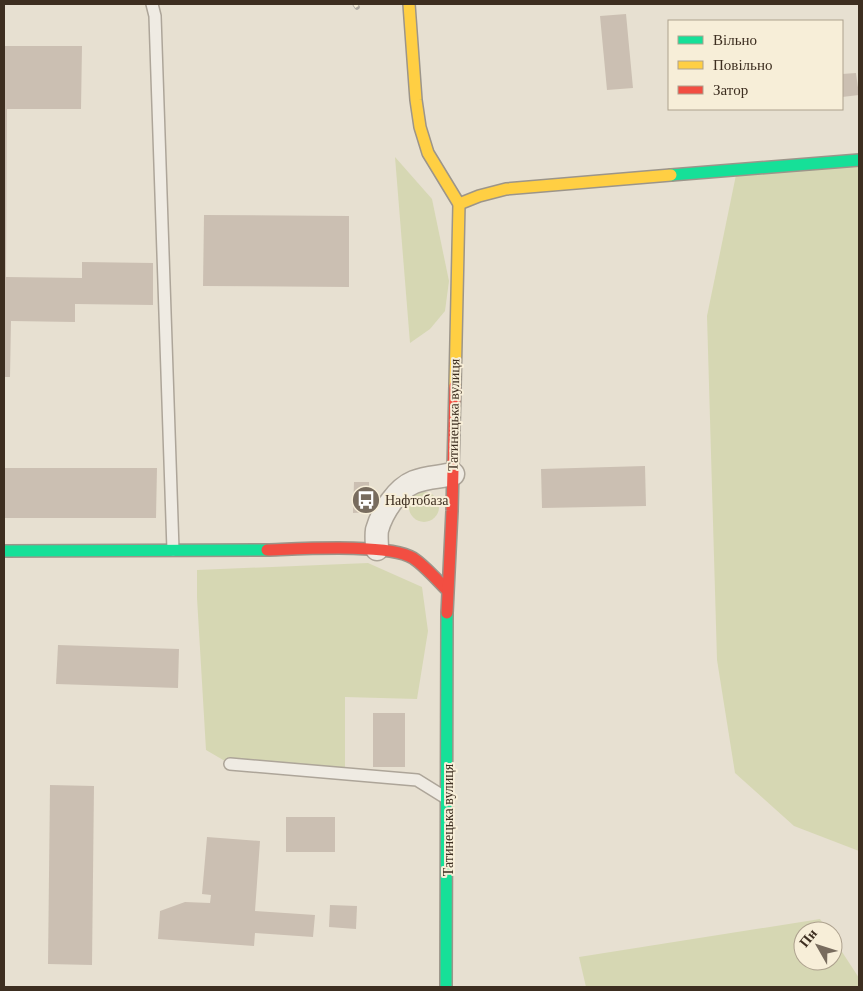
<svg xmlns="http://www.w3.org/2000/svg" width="863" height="991" font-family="'Times New Roman',serif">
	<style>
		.green { fill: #d6d7b3 }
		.building { fill: #cbbfb2 }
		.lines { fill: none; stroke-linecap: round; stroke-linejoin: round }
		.lane-casing { stroke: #ada599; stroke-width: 14 }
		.street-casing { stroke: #ada599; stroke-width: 25 }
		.fast-casing { stroke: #9c958a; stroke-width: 14 }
		.slow-casing { stroke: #9c958a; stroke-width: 14 }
		.jam-casing { stroke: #9c958a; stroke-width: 14 }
		.lane { stroke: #efebe3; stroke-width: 11 }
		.street { stroke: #efebe3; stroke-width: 22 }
		.fast { stroke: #16e098; stroke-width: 11 }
		.slow { stroke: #ffcf43; stroke-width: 11 }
		.jam { stroke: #f24e42; stroke-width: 11 }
		.rail-casing { stroke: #afaaa2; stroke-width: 5.5 }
		.rail { stroke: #f7eed8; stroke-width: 4; stroke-dasharray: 11; stroke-linecap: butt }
		.labels { text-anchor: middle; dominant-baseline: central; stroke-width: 4; stroke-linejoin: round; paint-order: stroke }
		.street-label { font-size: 14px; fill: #3d2e20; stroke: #f7eed8 }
		.poi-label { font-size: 14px; fill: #3d2e20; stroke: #f7eed8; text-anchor: start }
	</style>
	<rect width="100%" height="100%" fill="#e7e0d1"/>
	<!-- green -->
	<g class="green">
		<path d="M395,157l37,42 17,82 -4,30 -15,18 -20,14z"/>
		<path d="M859,159v692l-65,-25 -59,-53 -18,-113 -10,-344 30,-146z"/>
		<circle cx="424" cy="507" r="15"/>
		<path d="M368,563l54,24 6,44 -11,68 -72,-2v78l-115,-11 -24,-14 -9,-152v-28z"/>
		<path d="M820,919l8,12h-25v30h30v-23l26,40v9h-273l-7,-30z"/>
	</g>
	<!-- building -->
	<g class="building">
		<path d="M626,14l7,74 -26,2 -7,-74z"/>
		<path d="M4,46h78l-1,63h-74l-1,168 76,1v-16l71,1v42l-78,-1v18l-64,-1 -1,56h-6z"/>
		<path d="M856,73l3,22 -17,2v-23z"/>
		<path d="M204,215l145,1v71l-146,-1z"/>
		<path d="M645,466l1,40 -104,2 -1,-39z"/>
		<path d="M4,468h153l-1,50h-152z"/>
		<path d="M354,482h15v30l-16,1z"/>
		<path d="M58,645l121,4 -1,39 -122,-4z"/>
		<rect x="373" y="713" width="32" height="54"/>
		<path d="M50,785l44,1 -2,179 -44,-1z"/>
		<rect x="286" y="817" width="49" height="35"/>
		<path d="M207,837l53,4 -5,70 60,4 -2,22 -58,-4 -1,13 -96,-7 2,-28 25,-9 25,1 1,-8 -9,-1z"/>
		<path d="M330,905l27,1 -1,23 -27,-2z"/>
	</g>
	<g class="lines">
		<defs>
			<g id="lane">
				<path d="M152,4l3,12 18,534"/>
				<path d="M230,764l187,16 29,18"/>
			</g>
			<path id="street" d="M377,549c0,-6 -1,-13 0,-19 5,-18 20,-41 37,-48 12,-5 26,-5 39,-8"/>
			<g id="fast">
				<path d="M671,175l188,-15"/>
				<path d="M4,551l263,-1"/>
				<path d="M446,987l1,-374"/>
			</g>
			<g id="slow">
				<path d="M409,4l7,96 4,27 8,26 31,51 -4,182"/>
				<path d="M459,204l20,-8 27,-7 165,-14"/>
			</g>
			<g id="jam">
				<path d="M267,550c31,-1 122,-7 146,8 11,7 24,22 34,32"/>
				<path d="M447,613l5,-102 3,-125"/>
			</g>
		</defs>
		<!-- lane casing -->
		<use href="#lane" class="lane-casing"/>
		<!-- street casing -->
		<use href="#street" class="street-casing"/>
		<!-- fast casing -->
		<use href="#fast" class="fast-casing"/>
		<!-- slow casing -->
		<use href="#slow" class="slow-casing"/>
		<!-- jam casing -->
		<use href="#jam" class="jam-casing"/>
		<!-- lane -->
		<use href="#lane" class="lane"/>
		<!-- street -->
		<use href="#street" class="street"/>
		<!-- fast -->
		<use href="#fast" class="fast"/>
		<!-- slow -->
		<use href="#slow" class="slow"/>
		<!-- jam -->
		<use href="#jam" class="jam"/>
		<defs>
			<path id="rail" d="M355,4l2,3"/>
		</defs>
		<!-- rail casing -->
		<use href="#rail" class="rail-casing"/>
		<!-- rail -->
		<use href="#rail" class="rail"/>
	</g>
	<!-- icons -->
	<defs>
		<symbol id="bus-disc" viewBox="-11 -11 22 22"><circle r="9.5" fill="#786c5e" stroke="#f7eed8"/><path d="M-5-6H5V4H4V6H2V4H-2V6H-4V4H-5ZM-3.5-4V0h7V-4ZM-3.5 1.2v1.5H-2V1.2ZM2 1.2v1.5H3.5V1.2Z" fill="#fff"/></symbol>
	</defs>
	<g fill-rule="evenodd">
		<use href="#bus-disc" x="350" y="484" width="32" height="32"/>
	</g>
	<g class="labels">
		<!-- street labels -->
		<g class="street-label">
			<text transform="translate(454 415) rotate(-89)">Татинецька вулиця</text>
			<text transform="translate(448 820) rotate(-90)">Татинецька вулиця</text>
		</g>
		<!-- poi labels -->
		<g class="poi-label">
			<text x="385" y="500">Нафтобаза</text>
		</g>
	</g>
	<!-- border -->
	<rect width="863" height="991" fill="none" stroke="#3d2e20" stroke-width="10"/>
	<!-- legend -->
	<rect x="668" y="20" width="175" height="90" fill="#f7eed8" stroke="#ada18e"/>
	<rect x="678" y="36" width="25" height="8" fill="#16e098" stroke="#ada18e"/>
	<text x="713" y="45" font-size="15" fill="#3d2e20">Вільно</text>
	<rect x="678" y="61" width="25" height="8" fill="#ffcf43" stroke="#ada18e"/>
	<text x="713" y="70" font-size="15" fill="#3d2e20">Повільно</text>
	<rect x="678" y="86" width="25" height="8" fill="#f24e42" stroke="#ada18e"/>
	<text x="713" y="95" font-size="15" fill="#3d2e20">Затор</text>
	<!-- north arrow -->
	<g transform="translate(818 946) rotate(309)"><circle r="24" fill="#f7eed8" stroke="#ada18e"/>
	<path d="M0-4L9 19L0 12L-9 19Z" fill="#786c5e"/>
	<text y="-8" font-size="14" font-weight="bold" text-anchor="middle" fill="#3d2e20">Пн</text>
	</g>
</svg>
